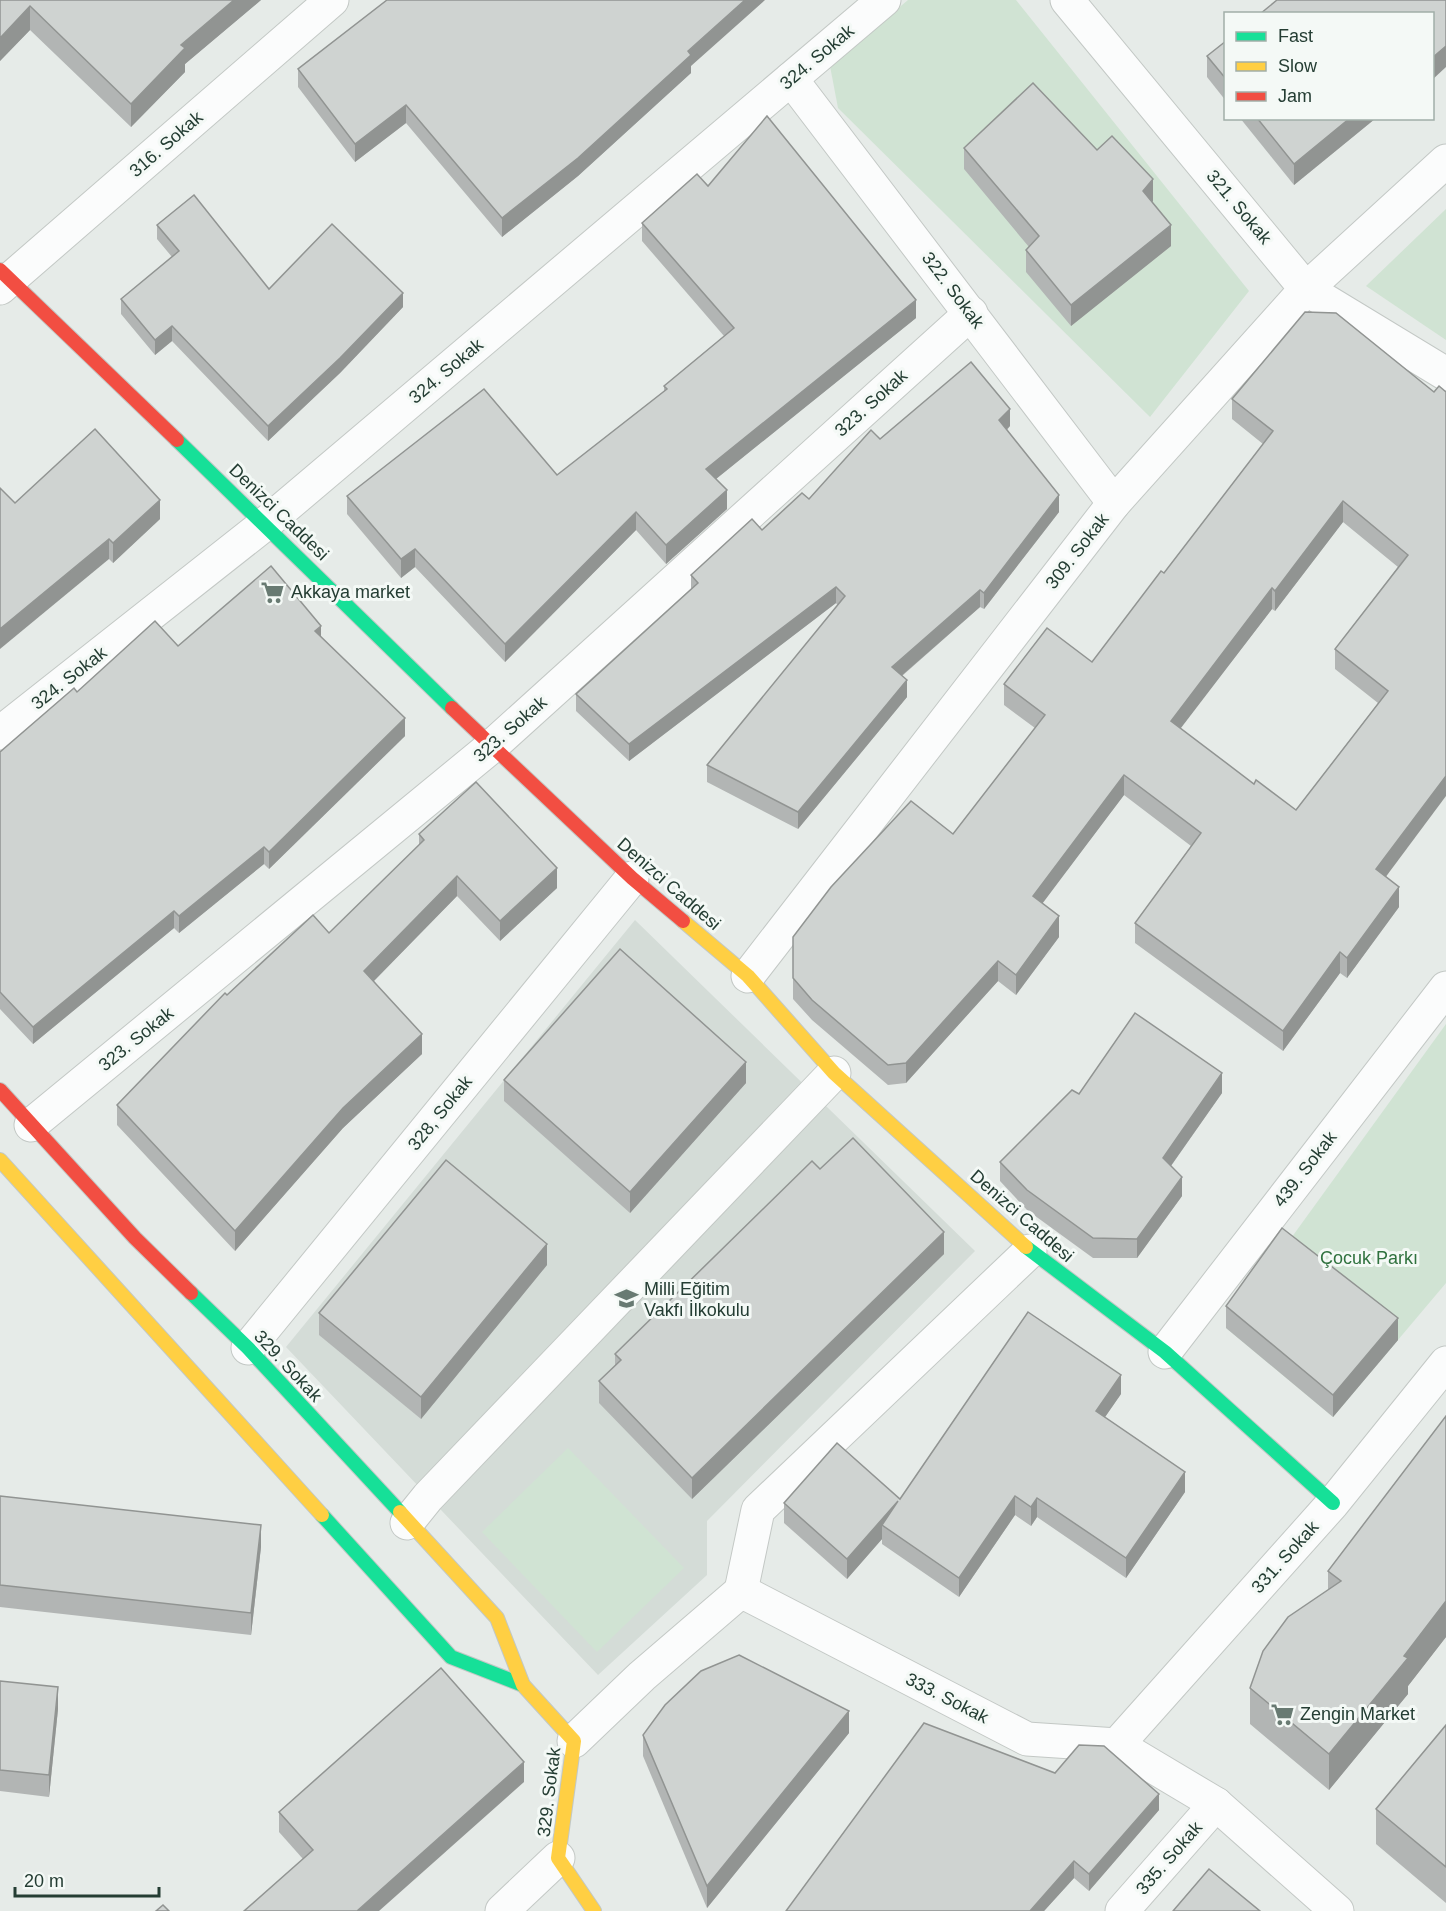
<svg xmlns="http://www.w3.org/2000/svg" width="1446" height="1911" font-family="Arial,sans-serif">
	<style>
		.built { fill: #d4dcd7 }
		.green { fill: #d0e3d3 }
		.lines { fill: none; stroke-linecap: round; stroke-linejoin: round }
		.street-casing { stroke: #c3c8c5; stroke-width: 35 }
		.fast-casing { stroke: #c2c8c5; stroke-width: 16 }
		.slow-casing { stroke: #c2c8c5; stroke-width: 16 }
		.jam-casing { stroke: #c2c8c5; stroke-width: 16 }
		.street { stroke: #fbfcfc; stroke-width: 33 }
		.fast { stroke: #16e098; stroke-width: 14 }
		.slow { stroke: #ffcf43; stroke-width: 14 }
		.jam { stroke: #f24e42; stroke-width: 14 }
		.wall { fill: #b2b5b4; fill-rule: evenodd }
		.shaded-wall { fill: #919492 }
		.building { fill: #cfd3d1; stroke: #919492; stroke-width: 1.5; fill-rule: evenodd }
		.labels { text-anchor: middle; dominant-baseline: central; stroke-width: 6; stroke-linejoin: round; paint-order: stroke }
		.street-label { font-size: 18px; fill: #243d33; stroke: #f4f9f6 }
		.poi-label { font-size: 18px; fill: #243d33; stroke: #f4f9f6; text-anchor: start }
		.park-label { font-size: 18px; fill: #30723f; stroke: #f4f9f6 }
	</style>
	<rect width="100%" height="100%" fill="#e6ebe8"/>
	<!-- built -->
	<path class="built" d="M635,920l340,331 -268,270v54l-109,100 -312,-328z"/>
	<!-- green -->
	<g class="green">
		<path d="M908,0h108l233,291 -99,126 -312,-309 -8,-42z"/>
		<path d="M1446,209v131l-80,-54z"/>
		<path d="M1446,1024v259l-113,134 -107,-89z"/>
		<path d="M568,1448l116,120 -87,84 -115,-120z"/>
	</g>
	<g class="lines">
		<defs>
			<g id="street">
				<path d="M1067,0l239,289 140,85"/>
				<path d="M791,79l323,424"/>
				<path d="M0,288l332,-288"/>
				<path d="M0,733l265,-209 619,-524"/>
				<path d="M748,976l366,-473 192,-214 140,-128"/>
				<path d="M31,1125l460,-378 480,-434"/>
				<path d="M248,1348l384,-470"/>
				<path d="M1165,1352l281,-364"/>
				<path d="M407,1523l21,-26 406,-424"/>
				<path d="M741,1591l17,-81 272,-259"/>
				<path d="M574,1741l68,-65 99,-85 286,148 90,6 99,59 121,107"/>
				<path d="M1117,1745l216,-242 113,-140"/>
				<path d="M502,1911l56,-53"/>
				<path d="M1122,1911l94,-107"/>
			</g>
			<g id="fast">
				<path d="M177,440l275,268"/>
				<path d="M1026,1247l139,105 168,151"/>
				<path d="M191,1293l57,55 152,164"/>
				<path d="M322,1515l129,142 72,28"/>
			</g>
			<g id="slow">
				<path d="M683,921l65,55 86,97 192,174"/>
				<path d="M0,1160l322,355"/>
				<path d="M400,1512l97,106 26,67 51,56 -16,117 36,53"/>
			</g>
			<g id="jam">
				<path d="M0,270l177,170"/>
				<path d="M452,708l180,170 51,43"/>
				<path d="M0,1090l135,148 56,55"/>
			</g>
		</defs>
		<!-- street casing -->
		<use href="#street" class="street-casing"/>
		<!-- fast casing -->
		<use href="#fast" class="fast-casing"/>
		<!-- slow casing -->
		<use href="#slow" class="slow-casing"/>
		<!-- jam casing -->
		<use href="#jam" class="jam-casing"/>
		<!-- street -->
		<use href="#street" class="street"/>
		<!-- fast -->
		<use href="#fast" class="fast"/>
		<!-- slow -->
		<use href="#slow" class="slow"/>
		<!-- jam -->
		<use href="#jam" class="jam"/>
	</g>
	<!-- wall -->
	<g class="wall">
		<path d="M0,0h261l-76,64v8l-54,55 -101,-97 -30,31z"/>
		<path d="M1226,41v60l-19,-24v-21z"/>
		<path d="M691,66v7l-113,103 -76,61 -96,-114 -51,39 -57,-75v-18z"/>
		<path d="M1240,118h136l-82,67z"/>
		<path d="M964,148l133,2 56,51 -1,1 19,44 -100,80 -45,-54v-22l3,-3 -65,-78z"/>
		<path d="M708,186l208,132 -200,161 11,30 -61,55 -30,-34 -131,132 -90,-95 -14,11 -54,-64v-18l210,-21 107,-84v-5l60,-50 -82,-95v-18z"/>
		<path d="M157,225l112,64 134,18 -63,66 -72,68 -96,-100 -17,14 -34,-41v-15l51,-42 -15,-18z"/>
		<path d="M1434,392l-48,484 13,31 -52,71 -7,-5 -57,78 -148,-108v-20l56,-77 -67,-51 -82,108 17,34 -43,58 -18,-14 -92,102 -18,2 -76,-65 -19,-21v-62l160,-103 82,-106 -31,-23v-21l88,-22 72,-89 99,-129 -31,-25v-20zM1343,522l55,45 -63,82v20l43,34 -82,107 -42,-26 -74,-56 92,-119 3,2z"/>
		<path d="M1010,426l-3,4 52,82 -75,97 -4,-2 -78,69 5,21 -109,132 -91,-47v-17l131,-159 -2,-3 -207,158 -53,-50v-17l115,-104v-15l118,-76 71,-60z"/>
		<path d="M15,503l145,16 -47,44 -4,-4z"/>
		<path d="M321,637l84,99 -136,133 -5,-5 -85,69 -5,-5 -141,116 -33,-35v-257l77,-60 101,-46z"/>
		<path d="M419,834l138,54 -57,53 -43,-45 -83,85 48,73 -79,74 -108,123 -118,-126v-20l110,-110 102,-62 90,-88z"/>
		<path d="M504,1080l242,3 -116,130 -126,-112z"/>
		<path d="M1222,1093l-51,73 11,30 -45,62h-44l-66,-48 -27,-29v-19l79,-68z"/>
		<path d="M820,1169l124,85 -252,245 -93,-96v-22l16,-15v-12z"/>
		<path d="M547,1265l-126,154 -102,-84v-22z"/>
		<path d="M1226,1306l172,34 -65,77 -107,-89z"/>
		<path d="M1121,1394l-16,23 80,75 -59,86 -89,-61 -6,9 -16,-11 -56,82 -77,-53v-5l-35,40 -63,-56v-20l116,-4z"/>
		<path d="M1446,1416v221l-38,49v8l-79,96 -79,-66v-36l78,-98v-19z"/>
		<path d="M0,1496l261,51 -10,88 -251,-28z"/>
		<path d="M0,1681l58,28 -9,88 -49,-6z"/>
		<path d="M1446,1725v178l-70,-59v-35z"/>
		<path d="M849,1733l-142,175 -64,-152v-21z"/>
		<path d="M1055,1773l104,37 -70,81 -15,-13 -30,33h-258z"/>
		<path d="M524,1782l-221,77 -24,-27v-20z"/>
	</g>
	<!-- shaded-wall -->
	<g class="shaded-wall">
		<path d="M234,0h27l-76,64v8l-54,55v-23l50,-59z"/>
		<path d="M745,0h20l-74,66v7l-113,103 -76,61v-19z"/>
		<path d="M30,6v24l-30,31v-23z"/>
		<path d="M1446,46v21l-14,13v-22z"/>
		<path d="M406,105v18l-51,39v-18z"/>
		<path d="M1350,118h26l-82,67v-21z"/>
		<path d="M1153,179v22l-10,11v-21z"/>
		<path d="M1171,225v21l-100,80v-21z"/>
		<path d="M403,293v14l-63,66 -72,68v-15z"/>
		<path d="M916,300v18l-210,169v-18z"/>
		<path d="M172,326v15l-17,14v-15z"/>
		<path d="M1010,409v17l-11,11v-17z"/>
		<path d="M727,490v19l-61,55v-19z"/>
		<path d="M1059,495v17l-75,97v-16z"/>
		<path d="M160,500v19l-47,44v-20z"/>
		<path d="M1343,501v21l-68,89v-20z"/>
		<path d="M636,512v18l-131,132v-18z"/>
		<path d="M109,539v20l-109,90v-20z"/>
		<path d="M415,549v18l-14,11v-19z"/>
		<path d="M836,587v16l-207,158v-17z"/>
		<path d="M1272,588v21l-101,132v-20z"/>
		<path d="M980,590v17l-88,77v-17z"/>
		<path d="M321,626v17l-6,-12z"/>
		<path d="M907,680v17l-109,132v-17z"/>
		<path d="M405,718v18l-136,133v-17z"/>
		<path d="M1124,775v20l-91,121v-20z"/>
		<path d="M1446,776v20l-70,94v-21z"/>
		<path d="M264,847v17l-85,69v-17z"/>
		<path d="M557,868v20l-57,53v-20z"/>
		<path d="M457,876v20l-93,95v-20z"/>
		<path d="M1399,887v20l-52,71v-20z"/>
		<path d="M174,911v17l-141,116v-17z"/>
		<path d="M1059,916v21l-43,58v-20z"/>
		<path d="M1340,952v21l-57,78v-20z"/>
		<path d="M998,961v20l-92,102v-20z"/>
		<path d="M422,1034v20l-79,74 -108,123v-20l108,-123z"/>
		<path d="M746,1062v21l-116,130v-21z"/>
		<path d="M1222,1073v20l-59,84v-19z"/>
		<path d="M1182,1177v19l-45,62v-19z"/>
		<path d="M944,1232v22l-252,245v-21z"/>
		<path d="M547,1244v21l-126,154v-22z"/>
		<path d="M1398,1318v22l-65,77v-22z"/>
		<path d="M1121,1375v19l-25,36v-19z"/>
		<path d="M1185,1472v20l-59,86v-20z"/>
		<path d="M1015,1496v19l-56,82v-19z"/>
		<path d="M1037,1498v19l-6,9v-19z"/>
		<path d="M898,1501l-16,24v14l-35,40v-20z"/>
		<path d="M261,1525v22l-10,88v-22z"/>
		<path d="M1446,1601v36l-38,49v8l-79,96v-36z"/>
		<path d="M58,1687v22l-9,88v-22z"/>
		<path d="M849,1711v22l-142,175v-22z"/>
		<path d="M524,1762v20l-145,129h-22z"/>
		<path d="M1159,1794v16l-70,81v-17z"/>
		<path d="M1074,1861v17l-30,33h-14z"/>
	</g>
	<!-- building -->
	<g class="building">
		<path d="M0,0h234l-53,45 4,3 -54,56 -101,-98 -30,32z"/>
		<path d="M387,0h358l-57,51 3,4 -113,103 -76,60 -96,-113 -51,39 -57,-75z"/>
		<path d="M1277,0h169v46l-14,12v-44h-172z"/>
		<path d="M1226,41v38l-19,-23z"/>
		<path d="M1033,83l64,67 15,-14 41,43 -10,12 28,34 -100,80 -45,-55 13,-14 -75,-88z"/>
		<path d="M767,116l149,184 -210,169 21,21 -61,55 -30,-33 -131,132 -90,-95 -14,10 -54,-63 137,-107 73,86 110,-86 -3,-3 70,-58 -92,-105 55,-49 11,12z"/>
		<path d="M1257,118h93l-56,46z"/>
		<path d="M194,195l75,94 63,-65 71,69 -63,65 -72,68 -96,-100 -17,14 -34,-41 58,-48 -22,-26z"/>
		<path d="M1305,312l31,1 98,79 5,-6 7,6v384l-70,93 23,18 -52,71 -7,-6 -57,79 -148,-108 66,-90 -77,-58 -91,121 26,20 -43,59 -18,-14 -92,102 -18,2 -76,-65 -19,-22v-41l38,-50 80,-86 42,33 92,-119 -41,-31 43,-56 45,34 69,-91 3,2 109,-142 -41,-32zM1343,501l65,54 -73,94 53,42 -92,119 -40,-30 -2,4 -83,-63 101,-133 3,3z"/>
		<path d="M971,362l39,47 -11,11 60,75 -75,98 -4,-3 -88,77 15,13 -109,132 -91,-47 138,-169 -9,-9 -207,157 -53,-50 122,-111 -7,-8 61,-56 10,11 40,-37 7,6 62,-69 9,9z"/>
		<path d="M95,429l65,71 -47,43 -4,-4 -109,90v-141l15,15z"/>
		<path d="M271,566l50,60 -6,5 90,87 -136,134 -5,-5 -85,69 -5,-5 -141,116 -33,-35v-240l74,-64 3,4 78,-71 23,25z"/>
		<path d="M476,782l81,86 -57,53 -43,-45 -93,95 58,63 -79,74 -108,123 -118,-126 108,-112 2,2 86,-80 16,18 95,-93 -5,-6z"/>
		<path d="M620,949l126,113 -116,130 -126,-112z"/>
		<path d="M1135,1013l87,60 -59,85 19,19 -45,62 -44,-1 -66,-48 -27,-28 72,-72 7,4z"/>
		<path d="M853,1138l91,94 -252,246 -93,-97 22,-21 -6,-6 197,-193 8,8z"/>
		<path d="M446,1160l101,84 -126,153 -102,-84z"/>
		<path d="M1282,1228l116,90 -65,77 -107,-89z"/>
		<path d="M1028,1312l93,63 -25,36 89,61 -59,86 -89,-60 -6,9 -16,-11 -56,82 -77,-53 16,-24 -51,58 -63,-56 53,-60 63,56z"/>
		<path d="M1446,1416v185l-42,55 4,2 -79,96 -79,-66 13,-37 25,-34 53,-36 -13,-10z"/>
		<path d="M0,1496l261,29 -10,88 -251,-28z"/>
		<path d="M739,1655l110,56 -142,175 -64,-151 22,-30 36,-34z"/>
		<path d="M441,1668l83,94 -167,149h-113l69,-61 -34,-38z"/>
		<path d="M0,1681l58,6 -9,88 -49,-5z"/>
		<path d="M924,1723l131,50 24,-28 25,1 55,48 -70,80 -15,-13 -44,50h-244z"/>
		<path d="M1446,1725v142l-70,-58z"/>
		<path d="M1209,1869l51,42h-87z"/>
		<path d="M163,1905l6,6h-13z"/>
	</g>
	<!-- icons -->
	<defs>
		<symbol id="supermarket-bare" viewBox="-9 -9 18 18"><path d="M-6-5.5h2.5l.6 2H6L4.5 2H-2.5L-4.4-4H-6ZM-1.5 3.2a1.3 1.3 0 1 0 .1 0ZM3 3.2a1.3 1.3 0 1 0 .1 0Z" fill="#687a72" stroke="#f4f9f6" stroke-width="2.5" paint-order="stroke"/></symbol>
		<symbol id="school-bare" viewBox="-9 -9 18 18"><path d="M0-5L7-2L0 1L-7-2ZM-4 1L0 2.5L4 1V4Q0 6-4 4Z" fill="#687a72" stroke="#f4f9f6" stroke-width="2.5" paint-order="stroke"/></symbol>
	</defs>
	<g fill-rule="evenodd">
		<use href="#supermarket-bare" x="256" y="576" width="33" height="33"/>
		<use href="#school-bare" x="610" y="1282" width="33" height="33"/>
		<use href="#supermarket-bare" x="1266" y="1698" width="33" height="33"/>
	</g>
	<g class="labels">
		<!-- street labels -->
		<g class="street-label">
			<text transform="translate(817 57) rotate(-40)">324. Sokak</text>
			<text transform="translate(166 144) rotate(-41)">316. Sokak</text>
			<text transform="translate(1239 207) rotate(50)">321. Sokak</text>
			<text transform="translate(953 290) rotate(53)">322. Sokak</text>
			<text transform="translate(446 371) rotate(-40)">324. Sokak</text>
			<text transform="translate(871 403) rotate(-42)">323. Sokak</text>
			<text transform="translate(279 512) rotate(44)">Denizci Caddesi</text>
			<text transform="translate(1077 551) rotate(-52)">309. Sokak</text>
			<text transform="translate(69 678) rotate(-38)">324. Sokak</text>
			<text transform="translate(510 729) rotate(-41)">323. Sokak</text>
			<text transform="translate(669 884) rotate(41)">Denizci Caddesi</text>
			<text transform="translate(136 1039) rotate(-39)">323. Sokak</text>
			<text transform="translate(440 1113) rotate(-51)">328, Sokak</text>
			<text transform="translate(1305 1169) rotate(-52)">439. Sokak</text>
			<text transform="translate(1022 1216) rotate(41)">Denizci Caddesi</text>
			<text transform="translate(288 1366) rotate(47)">329. Sokak</text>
			<text transform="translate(1285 1557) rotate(-48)">331. Sokak</text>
			<text transform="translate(947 1698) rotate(27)">333. Sokak</text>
			<text transform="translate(549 1792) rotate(-83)">329. Sokak</text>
			<text transform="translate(1169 1858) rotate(-49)">335. Sokak</text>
		</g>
		<!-- poi labels -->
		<g class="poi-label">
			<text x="291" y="592">Akkaya market</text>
			<text x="644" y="1289">Milli Eğitim<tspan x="644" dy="21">Vakfı İlkokulu</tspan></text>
			<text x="1300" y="1714">Zengin Market</text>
		</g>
		<!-- park labels -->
		<g class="park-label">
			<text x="1369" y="1258">Çocuk Parkı</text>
		</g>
	</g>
	<!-- legend -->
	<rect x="1224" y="12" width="210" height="108" fill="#f4f9f6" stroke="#a1aea8" stroke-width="1.5"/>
	<rect x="1236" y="32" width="30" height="9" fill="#16e098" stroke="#a1aea8" stroke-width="1.5"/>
	<text x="1278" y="42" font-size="18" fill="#243d33">Fast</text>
	<rect x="1236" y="62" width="30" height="9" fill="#ffcf43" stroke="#a1aea8" stroke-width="1.5"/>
	<text x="1278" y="72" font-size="18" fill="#243d33">Slow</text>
	<rect x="1236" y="92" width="30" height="9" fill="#f24e42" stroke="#a1aea8" stroke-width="1.5"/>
	<text x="1278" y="102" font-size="18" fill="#243d33">Jam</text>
	<!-- scale -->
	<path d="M15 1887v9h144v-9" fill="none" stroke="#243d33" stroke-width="3"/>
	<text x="24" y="1887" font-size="18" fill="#243d33" stroke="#f4f9f6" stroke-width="4.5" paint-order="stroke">20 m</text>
</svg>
